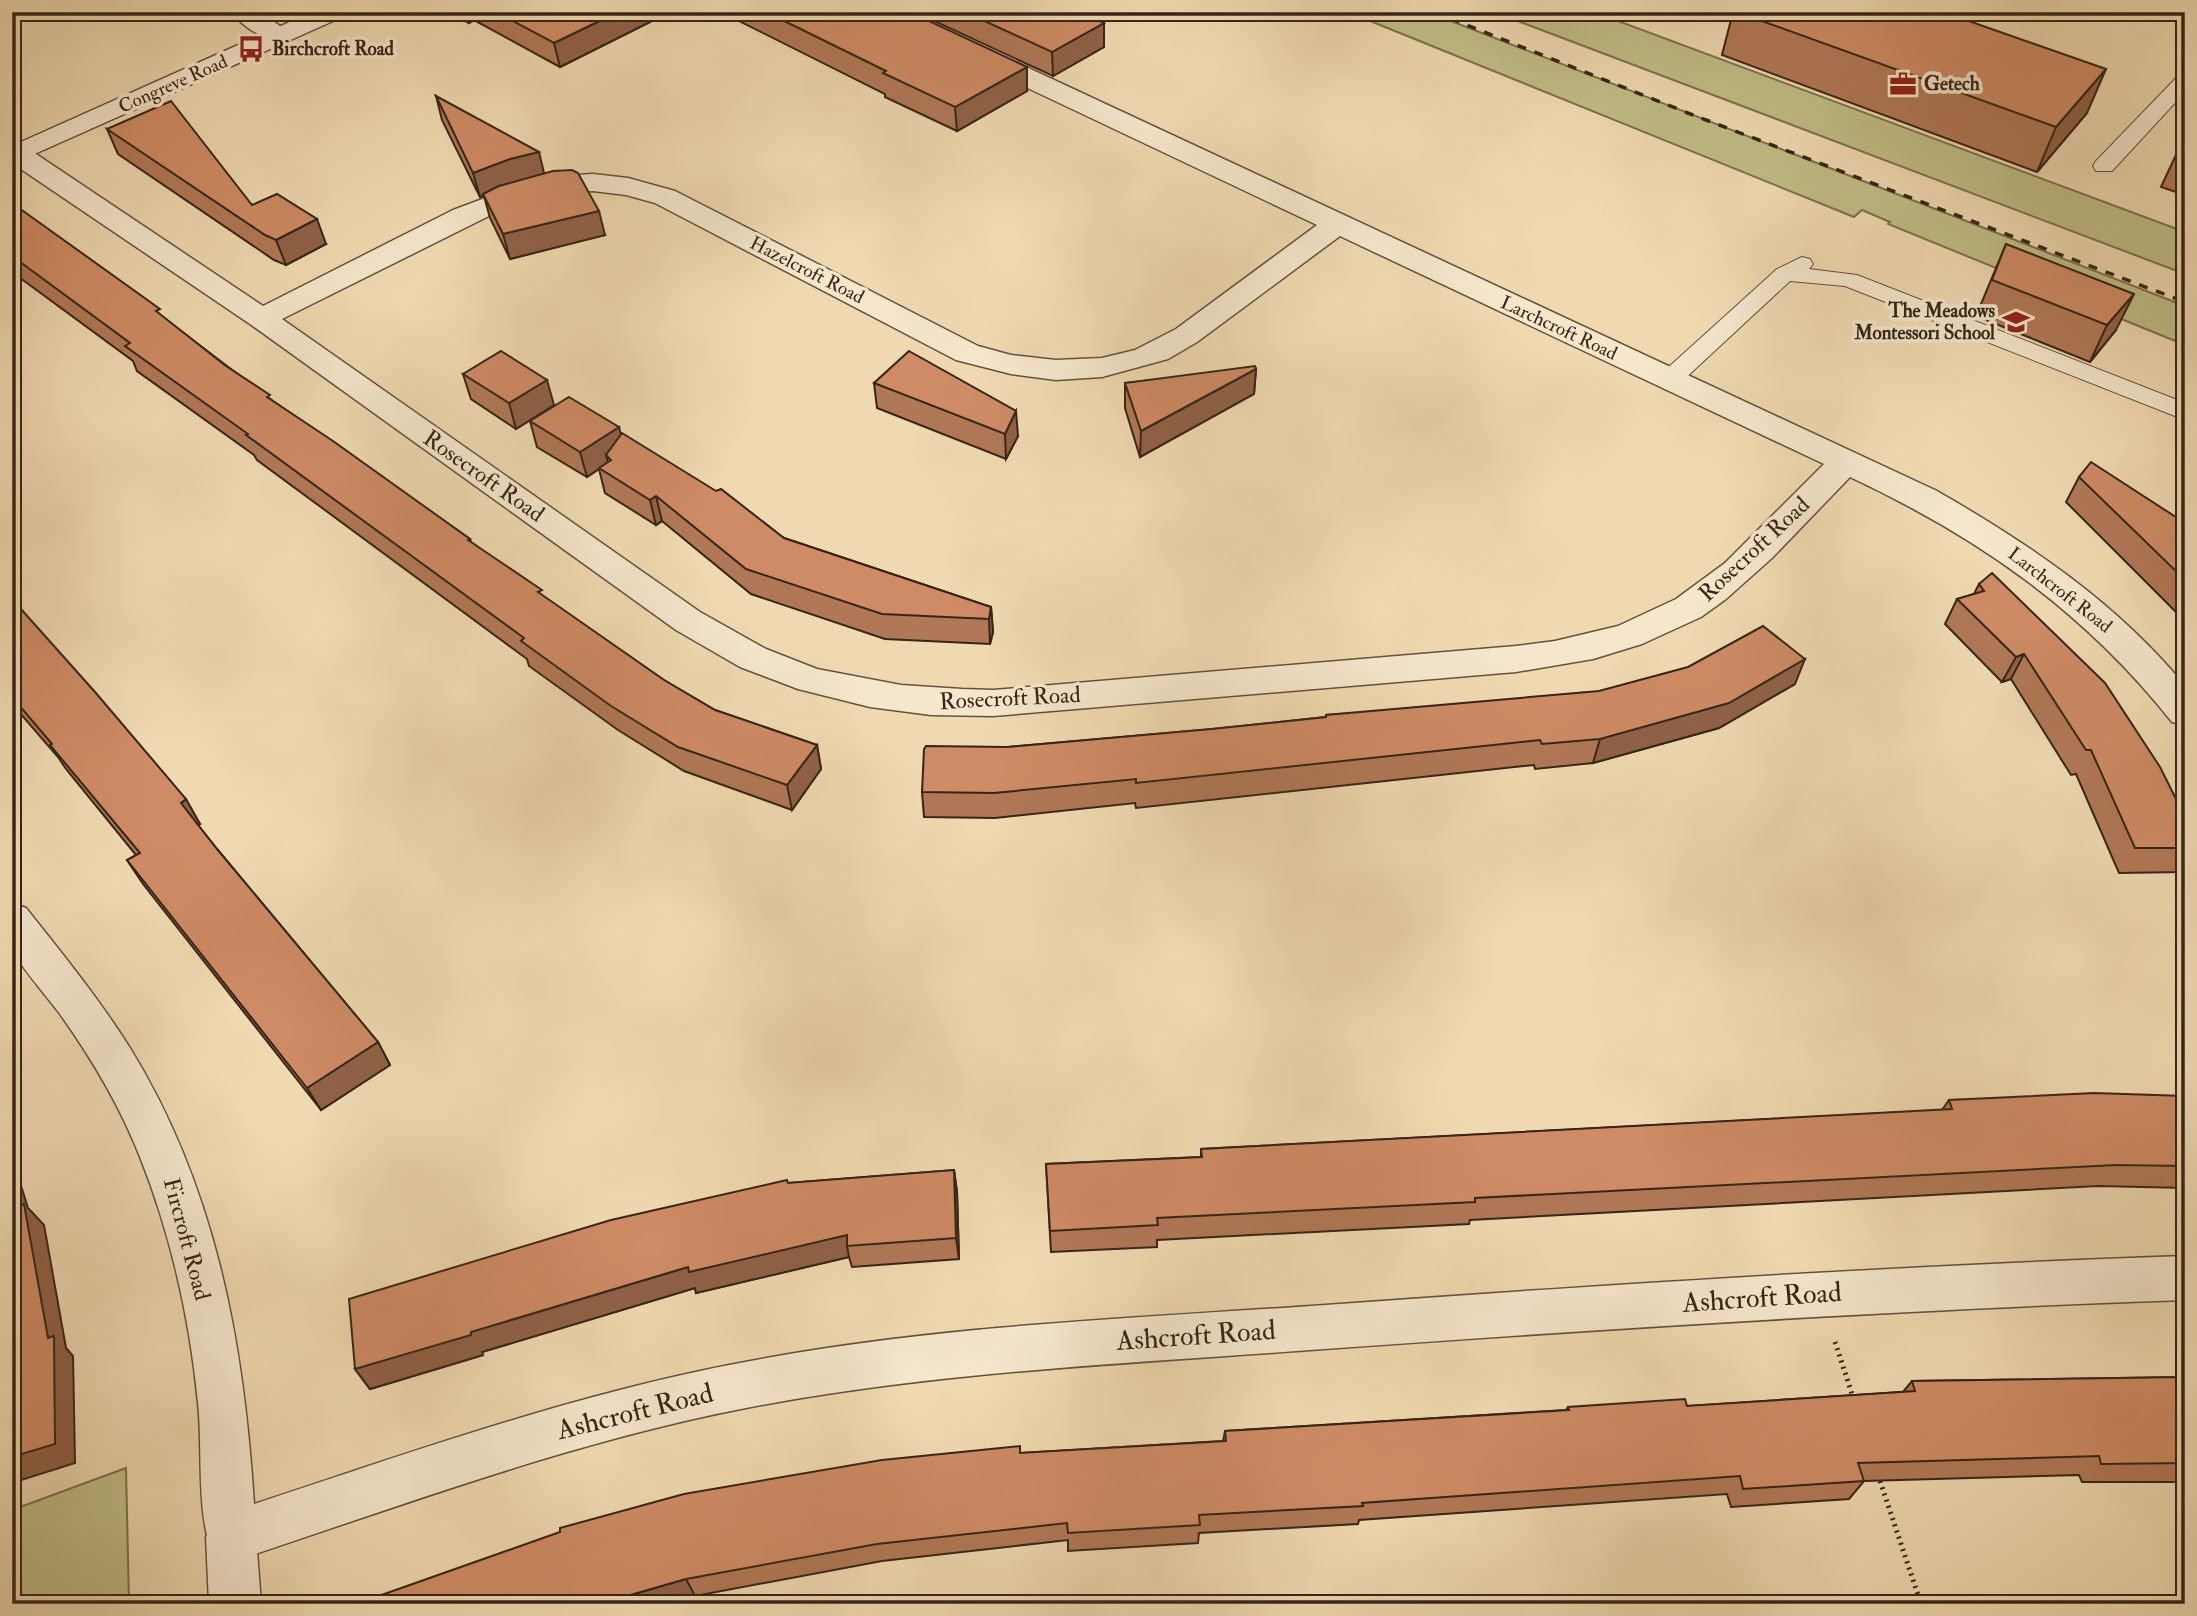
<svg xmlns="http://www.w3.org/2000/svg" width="2197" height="1616" font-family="'IM FELL Double Pica',serif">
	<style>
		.green { fill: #c1bd86; stroke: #7c714f; stroke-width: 2 }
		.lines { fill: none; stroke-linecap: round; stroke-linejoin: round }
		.service-casing { stroke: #64523e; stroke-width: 2 }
		.minor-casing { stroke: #64523e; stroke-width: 3 }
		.tertiary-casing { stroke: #64523e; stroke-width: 3 }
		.path { stroke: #362518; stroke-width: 5; stroke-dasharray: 2 4.5; stroke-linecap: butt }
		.service { fill: #f5e6cc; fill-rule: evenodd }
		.minor { fill: #f5e6cc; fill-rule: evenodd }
		.tertiary { fill: #f5e6cc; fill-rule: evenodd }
		.rail { stroke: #362518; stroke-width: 3.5; stroke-dasharray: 9 9; stroke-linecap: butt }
		.wall { fill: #b17857; stroke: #362518; stroke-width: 2 }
		.shaded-wall { fill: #906147; stroke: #362518; stroke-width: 2 }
		.building { fill: #ce8b65; stroke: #362518; stroke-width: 2 }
		.labels { text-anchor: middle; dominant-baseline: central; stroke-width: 7; stroke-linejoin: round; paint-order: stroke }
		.far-poi-label { font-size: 19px; font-weight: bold; fill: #362518; stroke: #f5e6cc; text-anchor: start }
		.far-street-label { font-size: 19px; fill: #362518; stroke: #f5e6cc }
		.street-label { font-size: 23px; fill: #362518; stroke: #f5e6cc }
		.near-street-label { font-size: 28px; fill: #362518; stroke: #f5e6cc }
	</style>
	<rect width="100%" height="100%" fill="#f0d9b1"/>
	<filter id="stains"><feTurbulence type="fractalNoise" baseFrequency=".00286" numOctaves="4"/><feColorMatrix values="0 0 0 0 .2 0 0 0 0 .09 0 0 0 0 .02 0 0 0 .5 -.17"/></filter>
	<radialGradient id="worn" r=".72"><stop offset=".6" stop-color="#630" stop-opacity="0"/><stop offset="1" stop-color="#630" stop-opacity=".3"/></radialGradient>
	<!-- green -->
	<g class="green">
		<path d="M1348,12h80l757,294v39l-297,-121 2,-2 -28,-12 -8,7z"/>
		<path d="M1494,12h100l591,220v42z"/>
		<path d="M126,1468l3,136h-117v-94z"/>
	</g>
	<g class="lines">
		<defs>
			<g id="service">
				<path d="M2185,74v18l-73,79h-16l-3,-5 3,-5 82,-85z"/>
				<path d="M1802,257l8,2 3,5 -4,5 48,6 328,128v17l-340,-134 -55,-5 -111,103 -9,2 -9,-2 -3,-5 3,-5 116,-105z"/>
			</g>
			<g id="minor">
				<path d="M232,12h29l31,23 -4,5c-18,5 -46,-13 -56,-28z"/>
				<path d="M875,12h33l1029,479c92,53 180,112 248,195v39l-13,-3c-89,-112 -194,-185 -322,-245l-78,81 -46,41 -25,18 -59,27 -49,15 -77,13 -523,44 -62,-1 -61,-8 -72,-18 -58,-22 -64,-37 -426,-306 -238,-161v-16l15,1 236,158 190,-96 64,-24 42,-10 34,-2 35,4 47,13 303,155 33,9 45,5 46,-2 33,-8 41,-21 141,-104 -439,-208zM593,191l33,4 29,8 301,157 55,14 45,6 46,-3 66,-18 29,-17 143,-106 484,228 -99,99 -49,36 -58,27 -63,15 -39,5 -523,44 -31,-1 -61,-4 -84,-16 -51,-20 -66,-37 -418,-293 223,-111 54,-15z"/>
				<path d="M231,1512l18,7 7,18 5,67h-52l-3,-67 7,-18z"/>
			</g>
			<g id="tertiary">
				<path d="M312,12h33l-3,5 -330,147v-18z"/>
				<path d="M12,903l14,5c36,45 73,91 104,140 86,140 114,295 124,456 162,-53 323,-111 491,-142 186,-36 378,-43 566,-56 291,-21 582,-40 874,-50v44c-292,10 -584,29 -875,50 -188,14 -379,22 -564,58 -176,34 -345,98 -515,154l-18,-7c-17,-41 -10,-106 -15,-152 -8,-83 -27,-168 -58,-246 -20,-51 -48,-98 -80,-143 -11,-15 -41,-49 -47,-64 -5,-12 -1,-34 -1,-47z"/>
			</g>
		</defs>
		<!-- service casing -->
		<use href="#service" class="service-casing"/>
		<!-- minor casing -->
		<use href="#minor" class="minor-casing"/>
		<!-- tertiary casing -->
		<use href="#tertiary" class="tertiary-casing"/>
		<!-- path -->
		<g class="path">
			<path d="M1835,1342l19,58"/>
			<path d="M1878,1475l43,129"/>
		</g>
		<!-- service -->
		<use href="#service" class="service"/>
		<!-- minor -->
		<use href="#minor" class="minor"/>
		<!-- tertiary -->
		<use href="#tertiary" class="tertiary"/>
		<!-- rail -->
		<path class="rail" d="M1434,12l259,103 492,187"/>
	</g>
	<!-- wall -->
	<g class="wall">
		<path d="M449,12h205l2,7 -96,48 -86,-47 -5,3z"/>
		<path d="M721,12h189l117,79 -70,40 -72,-34v-3z"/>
		<path d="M915,12h165l24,35 -51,29z"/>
		<path d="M1733,12h210l144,101 -50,59 -315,-117z"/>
		<path d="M436,96l108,77 61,62 -95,24 -20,-41 -6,-22 -4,1 -38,-77z"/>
		<path d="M107,129l145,76 74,39 -40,21 -12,-5 -156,-106z"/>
		<path d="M2185,139v56l-24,-8 21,-45z"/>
		<path d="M12,203l261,198 197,138 1,3 73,55 120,83 51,30 102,35 4,24 -29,41 -108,-39 -66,-41 -89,-64 -2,-7 -270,-199 -3,-5 -117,-84 -4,-10 -121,-89z"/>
		<path d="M2006,244l110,86 -26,32 -114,-46z"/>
		<path d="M1256,369l-2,25 -114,63 -15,-49v-25z"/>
		<path d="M463,374l91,31 -38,24 -45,-30z"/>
		<path d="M874,383l144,53 -12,23 -129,-51z"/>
		<path d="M530,421l91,13 163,104 207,69 2,25 -3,12 -105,-5 -134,-45 -89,-73 -6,4 -51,-32 -6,-24 -12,8 -50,-30z"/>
		<path d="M2079,477l106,46v90l-6,2 -113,-113z"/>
		<path d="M1979,584l206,233v53l-2,2 -64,1 -43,-99 -5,1 -60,-96 -9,3 -57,-58 12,-25 17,-5z"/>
		<path d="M12,599l188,225 -2,1 19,24 161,193 12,23 -69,45 -178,-226 -16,-24 9,-5 -70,-86 -8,-12 -46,-53z"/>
		<path d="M1795,684l-76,44 -126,35 -58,6 -1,-4 -398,43 -1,-5 -140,15 -71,-1 -2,-25 86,-45 204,-18 114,-12v-2z"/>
		<path d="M2185,1096v92l-87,-2 -628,34 -1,4 -312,16v7l-106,5 -5,-88 155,-7v-8l741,-39 7,-10z"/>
		<path d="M954,1170l3,22 2,67 -107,8 -3,-10 -153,36 -1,-5 -213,64 1,3 -113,34 -15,-20 433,-186z"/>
		<path d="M2185,1377v105h-103l-3,-7 -215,6 -15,18 -118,8 -4,-13 -368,26 -1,4 -159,9 -1,10 -130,8v-11l-186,21 -187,35 -28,8h-293l646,-151 203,-12 2,-10 341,-21 2,-3 119,-1 216,-14 9,-11z"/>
	</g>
	<!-- shaded-wall -->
	<g class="shaded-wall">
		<path d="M466,12h6l2,8 -5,3z"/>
		<path d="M618,12h36l2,7 -96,48 -6,-24z"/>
		<path d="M1104,23v24l-51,29 -1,-24z"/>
		<path d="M1027,67v24l-70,40 -2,-24z"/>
		<path d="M2106,69l-19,44 -50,59 19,-45z"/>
		<path d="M539,152l6,25 -29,7 -36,13 -7,-24 37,-14z"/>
		<path d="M599,211l6,24 -95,24 -7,-25z"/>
		<path d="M317,219l9,25 -40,21 -10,-25z"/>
		<path d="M2134,294l-18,36 -26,32 17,-37z"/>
		<path d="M1256,369l-2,25 -114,63 1,-26z"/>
		<path d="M547,380l7,25 -38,24 -7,-26z"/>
		<path d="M1016,411l2,25 -12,23 -1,-25z"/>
		<path d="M619,427l6,25 -14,8 -5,-5 2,8 -21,14 -7,-25z"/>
		<path d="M656,496l6,25 -6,4 -6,-25z"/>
		<path d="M2185,605v8l-6,2z"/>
		<path d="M991,607l2,25 -3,12 -1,-25z"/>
		<path d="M2024,654l-13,25 -9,3 14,-25z"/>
		<path d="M1805,659l-10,25 -76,44 -126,35 7,-24z"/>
		<path d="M817,745l4,24 -29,41 -5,-25z"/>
		<path d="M186,799l14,25 -5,3 -14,-24z"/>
		<path d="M378,1042l12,23 -69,45 -14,-22z"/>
		<path d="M12,1157l16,51 16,17 22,123 7,8 2,107 -63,20v-26l36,-119 -36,-139z"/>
		<path d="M954,1170l3,22 2,67 -3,-21z"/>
		<path d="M847,1235v11l2,11 -153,36 -1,-5 -213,64 1,3 -113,34 -15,-20 116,-37 217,-65z"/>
		<path d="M686,1579l9,17 -28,8h-68z"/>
	</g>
	<!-- building -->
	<g class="building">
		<path d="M496,12h122l-64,31z"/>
		<path d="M766,12h144l117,55 -72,40 -72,-34 3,-2z"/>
		<path d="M965,12h115l24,11 -52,29z"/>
		<path d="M1737,12h206l163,57 -50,58z"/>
		<path d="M436,96l103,56 -29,7 -37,14z"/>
		<path d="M171,101l81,104 25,-11 40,25 -41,21 -11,-5 -158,-106z"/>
		<path d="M572,170l6,3 21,38 -96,23 -20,-40 16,-8 54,-15z"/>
		<path d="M12,203l148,106 -4,2 70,55 44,29 -3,2 66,44 137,98 -2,1 74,50 -4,2 126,88 51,30 102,35 -30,40 -109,-38 -67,-41 -90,-65 3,-3 -278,-203 2,-1 -123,-88 5,-3 -118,-87z"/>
		<path d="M2006,244l128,50 -27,31 -115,-45z"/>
		<path d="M501,351l46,29 -38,23 -46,-29z"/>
		<path d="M909,351l107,60 -11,23 -131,-51z"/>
		<path d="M1255,366l1,3 -115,62 -16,-48z"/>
		<path d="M569,397l50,30 -39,25 -50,-31z"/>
		<path d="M622,433l94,58 5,-2 63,49 207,69 -2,12 -107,-5 -136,-45 -90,-73 -6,4 -51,-32 12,-8 -5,-5z"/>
		<path d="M2091,462l94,61v57l-106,-103z"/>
		<path d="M1992,573l113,110 55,84 25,50v31h-50l-44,-98h-5l-62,-96 -8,3 -59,-58 27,-8 -5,-7z"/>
		<path d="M12,599l83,93 91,107 -5,4 36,46 161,193 -71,46 -180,-228 13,-7 -90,-108 2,-1 -40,-47z"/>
		<path d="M1763,626l42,33 -76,44 -129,36 -58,5 -2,-4 -404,43v-4l-142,14 -72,-1 2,-43 2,-3 82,1 204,-18 114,-12v-2l273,-24 89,-24z"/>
		<path d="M2094,1093l91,3v70l-69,-1 -641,33v4l-318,16 1,7 -108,6 -4,-67 156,-7 -1,-8 751,-40 -3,-9z"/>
		<path d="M954,1170l2,68 -109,8v-11l-158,37 -1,-5 -217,65v3l-116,34 -6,-70 262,-79 176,-40 1,3z"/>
		<path d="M12,1199l3,8 9,-3 24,134 6,-2 1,108 -43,13z"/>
		<path d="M2185,1377v86l-84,1 -2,-8 -241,7 6,18 -121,8 -3,-13 -378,27 1,3 -164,9 1,10 -132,8 -1,-10 -190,21 -191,35 -87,25h-225l-1,-6 187,-66v-4l124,-34 198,-34 138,-14v7l206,-12 -1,-10 344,-21 -1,-3 117,-8 2,7 228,-15 -3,-10z"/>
	</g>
	<!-- icons -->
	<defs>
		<symbol id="bus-bare" viewBox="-9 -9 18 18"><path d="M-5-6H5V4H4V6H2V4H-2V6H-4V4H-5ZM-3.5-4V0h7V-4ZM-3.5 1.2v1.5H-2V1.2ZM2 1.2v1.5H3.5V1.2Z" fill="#8f2418" stroke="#f5e6cc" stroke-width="2.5" paint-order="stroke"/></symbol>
		<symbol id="office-bare" viewBox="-9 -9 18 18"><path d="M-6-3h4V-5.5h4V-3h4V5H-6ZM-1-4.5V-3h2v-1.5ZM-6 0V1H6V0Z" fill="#8f2418" stroke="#f5e6cc" stroke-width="2.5" paint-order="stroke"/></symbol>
		<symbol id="school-bare" viewBox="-9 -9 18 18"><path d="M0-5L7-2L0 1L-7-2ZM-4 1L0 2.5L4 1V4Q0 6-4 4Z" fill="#8f2418" stroke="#f5e6cc" stroke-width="2.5" paint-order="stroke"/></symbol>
	</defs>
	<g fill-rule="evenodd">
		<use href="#bus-bare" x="232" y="30" width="38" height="38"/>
		<use href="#office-bare" x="1884" y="65" width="38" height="38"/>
		<use href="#school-bare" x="1997" y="303" width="38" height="38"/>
	</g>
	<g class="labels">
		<!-- far-poi labels -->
		<g class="far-poi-label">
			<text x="272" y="49">Birchcroft Road</text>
			<text x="1924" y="84">Getech</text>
			<text x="1995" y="311" text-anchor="end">The Meadows<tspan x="1995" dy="22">Montessori School</tspan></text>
		</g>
		<!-- far-street labels -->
		<g class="far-street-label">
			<text transform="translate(173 84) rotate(-24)">Congreve Road</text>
			<text transform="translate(807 270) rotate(27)">Hazelcroft Road</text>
			<text transform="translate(1559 328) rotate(25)">Larchcroft Road</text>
			<text transform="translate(2060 590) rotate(38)">Larchcroft Road</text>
		</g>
		<!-- street labels -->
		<g class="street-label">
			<text transform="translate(484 476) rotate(35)">Rosecroft Road</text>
			<text transform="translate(1754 549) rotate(-43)">Rosecroft Road</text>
			<text transform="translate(1010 698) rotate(-3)">Rosecroft Road</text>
			<text transform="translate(187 1239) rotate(75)">Fircroft Road</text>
		</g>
		<!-- near-street labels -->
		<g class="near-street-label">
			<text transform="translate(1762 1298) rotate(-4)">Ashcroft Road</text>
			<text transform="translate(1196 1336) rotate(-4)">Ashcroft Road</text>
			<text transform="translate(635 1412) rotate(-14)">Ashcroft Road</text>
		</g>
	</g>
	<!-- margin -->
	<rect width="2197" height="1616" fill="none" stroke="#f0d9b1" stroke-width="42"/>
	<rect x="14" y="14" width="2169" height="1588" fill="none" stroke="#362518" stroke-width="3.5"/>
	<rect x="21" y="21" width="2155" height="1574" fill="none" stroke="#362518" stroke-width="2"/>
	<rect width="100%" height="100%" filter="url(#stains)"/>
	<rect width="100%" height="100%" fill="url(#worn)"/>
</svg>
